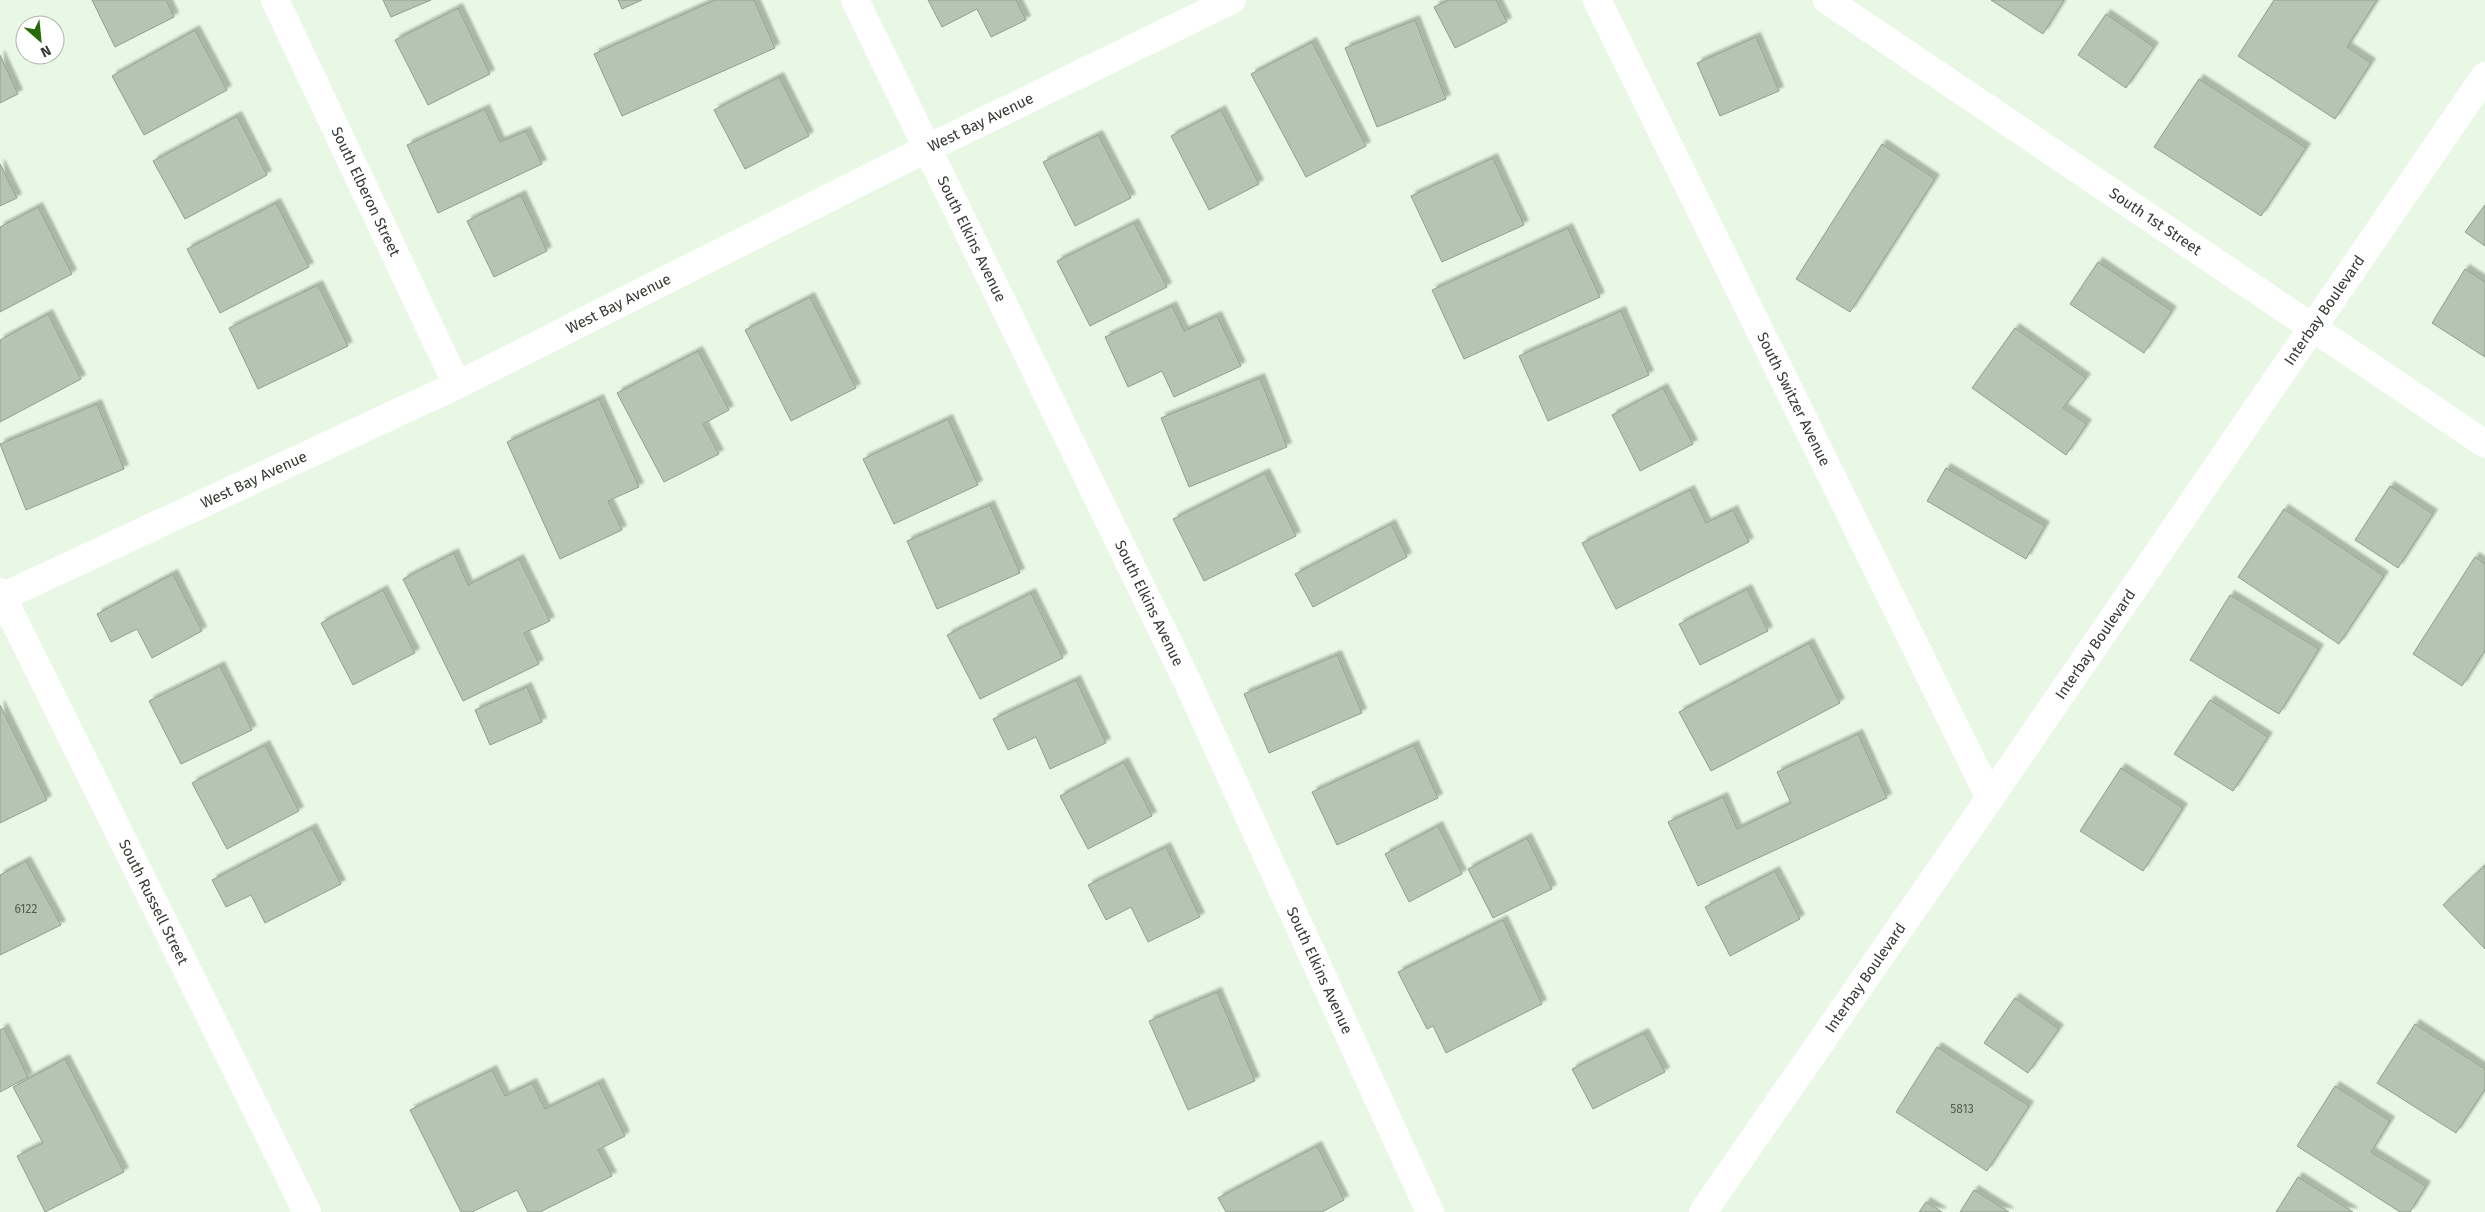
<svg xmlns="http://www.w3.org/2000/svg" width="2485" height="1212" font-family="'Fira Sans',sans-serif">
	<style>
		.building { fill: #b6c5b2; stroke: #91a08d; filter: url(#shadow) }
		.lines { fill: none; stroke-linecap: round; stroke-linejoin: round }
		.street { stroke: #fff; stroke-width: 28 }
		.secondary { stroke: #fff; stroke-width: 28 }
		.labels { text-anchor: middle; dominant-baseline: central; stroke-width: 4; stroke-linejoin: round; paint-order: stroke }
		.number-label { font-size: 12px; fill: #555e53 }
		.street-label { font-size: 15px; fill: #353b33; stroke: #fff }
	</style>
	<defs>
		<filter id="shadow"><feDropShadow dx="4.5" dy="-4.5" stdDeviation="1" flood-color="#0004"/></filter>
	</defs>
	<rect width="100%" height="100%" fill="#e8f8e4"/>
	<!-- building -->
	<g class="building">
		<path d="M92,0h74l8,17 -59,30z"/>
		<path d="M383,0h48l-40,17z"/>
		<path d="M618,0h24l-20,9z"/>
		<path d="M715,0h39l21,48 -153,68 -28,-62z"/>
		<path d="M928,0h88l10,20 -35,17 -14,-28 -35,18z"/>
		<path d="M1449,0h47l11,22 -52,26 -21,-41z"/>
		<path d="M1991,0h73l-21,34z"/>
		<path d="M2274,0h103l-30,47 24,16 -36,56 -97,-63z"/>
		<path d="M458,8l32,66 -62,31 -33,-65z"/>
		<path d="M2106,14l48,33 -28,41 -48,-33z"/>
		<path d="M1415,20l31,79 -69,28 -32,-79z"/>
		<path d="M195,30l32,60 -83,45 -32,-59z"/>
		<path d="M1756,37l23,54 -59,25 -23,-53z"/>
		<path d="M1312,42l54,104 -60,31 -55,-103z"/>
		<path d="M0,55l18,39 -18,9z"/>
		<path d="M779,77l30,59 -64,33 -31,-59z"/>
		<path d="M2199,79l107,69 -45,68 -107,-69z"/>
		<path d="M485,109l15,33 26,-11 16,33 -104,49 -31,-68z"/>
		<path d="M1221,110l38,74 -50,26 -38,-74z"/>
		<path d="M237,116l30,59 -82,44 -32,-58z"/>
		<path d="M1098,135l33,63 -56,28 -32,-64z"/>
		<path d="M1882,144l53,35 -85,133 -54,-33z"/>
		<path d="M1493,158l31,67 -82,37 -31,-66z"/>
		<path d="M0,164l17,34 -17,8z"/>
		<path d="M521,195l26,56 -53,26 -27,-56z"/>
		<path d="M276,203l33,64 -89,46 -33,-64z"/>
		<path d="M2485,205v41l-20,-14z"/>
		<path d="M38,207l34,67 -72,38v-85z"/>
		<path d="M1134,223l33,64 -77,39 -33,-65z"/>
		<path d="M1568,228l32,69 -136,62 -32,-69z"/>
		<path d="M2098,262l74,49 -28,42 -74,-49z"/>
		<path d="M2465,269l20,13v75l-53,-34z"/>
		<path d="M318,285l30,61 -90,43 -29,-61z"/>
		<path d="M810,297l46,91 -65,33 -46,-91z"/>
		<path d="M1172,306l12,25 33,-15 24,50 -67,31 -12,-26 -34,16 -23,-50z"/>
		<path d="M1621,311l28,64 -101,46 -29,-65z"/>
		<path d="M48,314l33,65 -81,43v-82z"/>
		<path d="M2015,328l71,50 -23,30 24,16 -21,31 -94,-67z"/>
		<path d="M698,351l31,59 -26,14 16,30 -55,28 -47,-89z"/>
		<path d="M1260,378l27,69 -98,40 -28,-69z"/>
		<path d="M1663,388l30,56 -53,27 -28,-56z"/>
		<path d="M599,399l40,88 -31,14 14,29 -62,29 -53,-117z"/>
		<path d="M97,404l27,65 -98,41 -26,-66z"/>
		<path d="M948,419l30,66 -84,39 -31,-65z"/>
		<path d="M1946,468l99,58 -19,33 -99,-58z"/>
		<path d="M1265,473l31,63 -92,45 -31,-62z"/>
		<path d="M2390,486l43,28 -35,54 -43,-28z"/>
		<path d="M1690,490l16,33 27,-13 16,32 -133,67 -34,-66z"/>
		<path d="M990,505l30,68 -83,36 -30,-68z"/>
		<path d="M2284,509l100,67 -45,68 -101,-67z"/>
		<path d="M1391,524l16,33 -94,50 -18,-33z"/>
		<path d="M454,553l14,32 51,-26 31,62 -26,12 15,31 -76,37 -60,-122z"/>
		<path d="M2475,557l10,7v86l-23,36 -49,-32z"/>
		<path d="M173,574l29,57 -50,27 -15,-29 -26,13 -14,-28z"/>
		<path d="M1747,589l21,42 -68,34 -21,-41z"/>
		<path d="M383,590l32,63 -62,32 -32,-62z"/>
		<path d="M1031,593l32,65 -83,41 -33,-64z"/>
		<path d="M2230,595l89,54 -40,65 -89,-54z"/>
		<path d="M1809,643l31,60 -129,68 -32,-59z"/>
		<path d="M1337,655l25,58 -93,40 -25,-59z"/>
		<path d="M220,666l32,64 -71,34 -32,-63z"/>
		<path d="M1076,680l30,63 -56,26 -14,-32 -28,13 -15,-31z"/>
		<path d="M527,687l15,35 -52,23 -15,-35z"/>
		<path d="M2210,700l58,37 -35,54 -59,-37z"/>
		<path d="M0,705l47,95 -47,23z"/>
		<path d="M1858,734l29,64 -189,88 -30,-64 55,-25 14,32 54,-26 -14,-31z"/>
		<path d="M265,745l34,66 -72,38 -35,-66z"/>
		<path d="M1414,745l24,53 -101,47 -25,-53z"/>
		<path d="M1124,762l28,54 -64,33 -28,-53z"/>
		<path d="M2121,768l62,40 -40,63 -63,-40z"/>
		<path d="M1438,826l24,48 -53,28 -24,-48z"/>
		<path d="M312,828l29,56 -76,39 -14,-28 -25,12 -14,-27z"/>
		<path d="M1527,838l25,51 -59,29 -25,-49z"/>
		<path d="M1166,847l34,70 -52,25 -17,-35 -25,13 -18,-35z"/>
		<path d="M26,861l35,64 -61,30v-80z"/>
		<path d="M2485,865v84l-42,-44z"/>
		<path d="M1775,871l25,48 -70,37 -25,-49z"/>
		<path d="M1503,920l39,84 -96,49 -13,-27 -6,3 -29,-57z"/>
		<path d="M1217,992l38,89 -67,29 -39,-89z"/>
		<path d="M2015,998l44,31 -31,44 -44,-30z"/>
		<path d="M2415,1024l70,45v20l-29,44 -79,-50z"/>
		<path d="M4,1028l24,49 -28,15v-62z"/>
		<path d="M1644,1033l21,39 -72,37 -21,-40z"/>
		<path d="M1937,1047l92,59 -42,65 -91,-59z"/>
		<path d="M65,1059l59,113 -79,40 -28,-56 26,-13 -30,-56z"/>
		<path d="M492,1070l13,26 27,-13 13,26 54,-26 26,53 -27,14 14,26 -72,36h-12l-11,-22 -45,22h-11l-51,-102z"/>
		<path d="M2335,1086l55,35 -19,31 55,34 -16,26h-10l-103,-66z"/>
		<path d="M1317,1146l27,54 -22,12h-96l-8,-14z"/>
		<path d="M2298,1177l55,35h-77z"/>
		<path d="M1974,1190l35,22h-49z"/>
		<path d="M1926,1202l16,10h-23z"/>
	</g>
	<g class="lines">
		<!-- street -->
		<g class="street">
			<path id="s1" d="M275,0l182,385"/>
			<path id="s2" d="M855,0l333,683 242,529"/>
			<path id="s3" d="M1597,0l393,798"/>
			<path id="s4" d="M1827,0l658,444"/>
			<path id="s5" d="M0,592l307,620"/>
			<path id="s6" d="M0,598l457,-213 469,-236 306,-149"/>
		</g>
		<!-- secondary -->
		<path class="secondary" id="s7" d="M1703,1212l287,-414 495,-722"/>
	</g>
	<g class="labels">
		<!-- number labels -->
		<g class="number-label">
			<text x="26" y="909">6122</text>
			<text x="1962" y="1109">5813</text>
		</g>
		<!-- street labels -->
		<g class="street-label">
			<text stroke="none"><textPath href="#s6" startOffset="1090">West Bay Avenue</textPath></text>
			<text stroke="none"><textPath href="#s1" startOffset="212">South Elberon Street</textPath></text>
			<text stroke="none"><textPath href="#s4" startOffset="396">South 1st Street</textPath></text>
			<text stroke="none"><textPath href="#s2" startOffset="266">South Elkins Avenue</textPath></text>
			<text stroke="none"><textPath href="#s6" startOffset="685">West Bay Avenue</textPath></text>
			<text stroke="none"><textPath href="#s7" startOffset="1095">Interbay Boulevard</textPath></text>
			<text stroke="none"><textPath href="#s3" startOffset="445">South Switzer Avenue</textPath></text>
			<text stroke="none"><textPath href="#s6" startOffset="280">West Bay Avenue</textPath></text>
			<text stroke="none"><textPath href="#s2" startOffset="671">South Elkins Avenue</textPath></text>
			<text stroke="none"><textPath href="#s7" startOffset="690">Interbay Boulevard</textPath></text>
			<text stroke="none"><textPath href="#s5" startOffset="346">South Russell Street</textPath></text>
			<text stroke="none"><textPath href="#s2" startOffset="1076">South Elkins Avenue</textPath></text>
			<text stroke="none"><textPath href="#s7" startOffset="285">Interbay Boulevard</textPath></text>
		</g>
	</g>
	<!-- north arrow -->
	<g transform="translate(40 40) rotate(153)"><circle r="24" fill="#ffffff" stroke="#aeb1ad"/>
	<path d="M0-4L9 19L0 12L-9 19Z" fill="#276c05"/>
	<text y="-8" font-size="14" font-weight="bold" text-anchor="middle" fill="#353b33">N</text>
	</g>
</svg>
